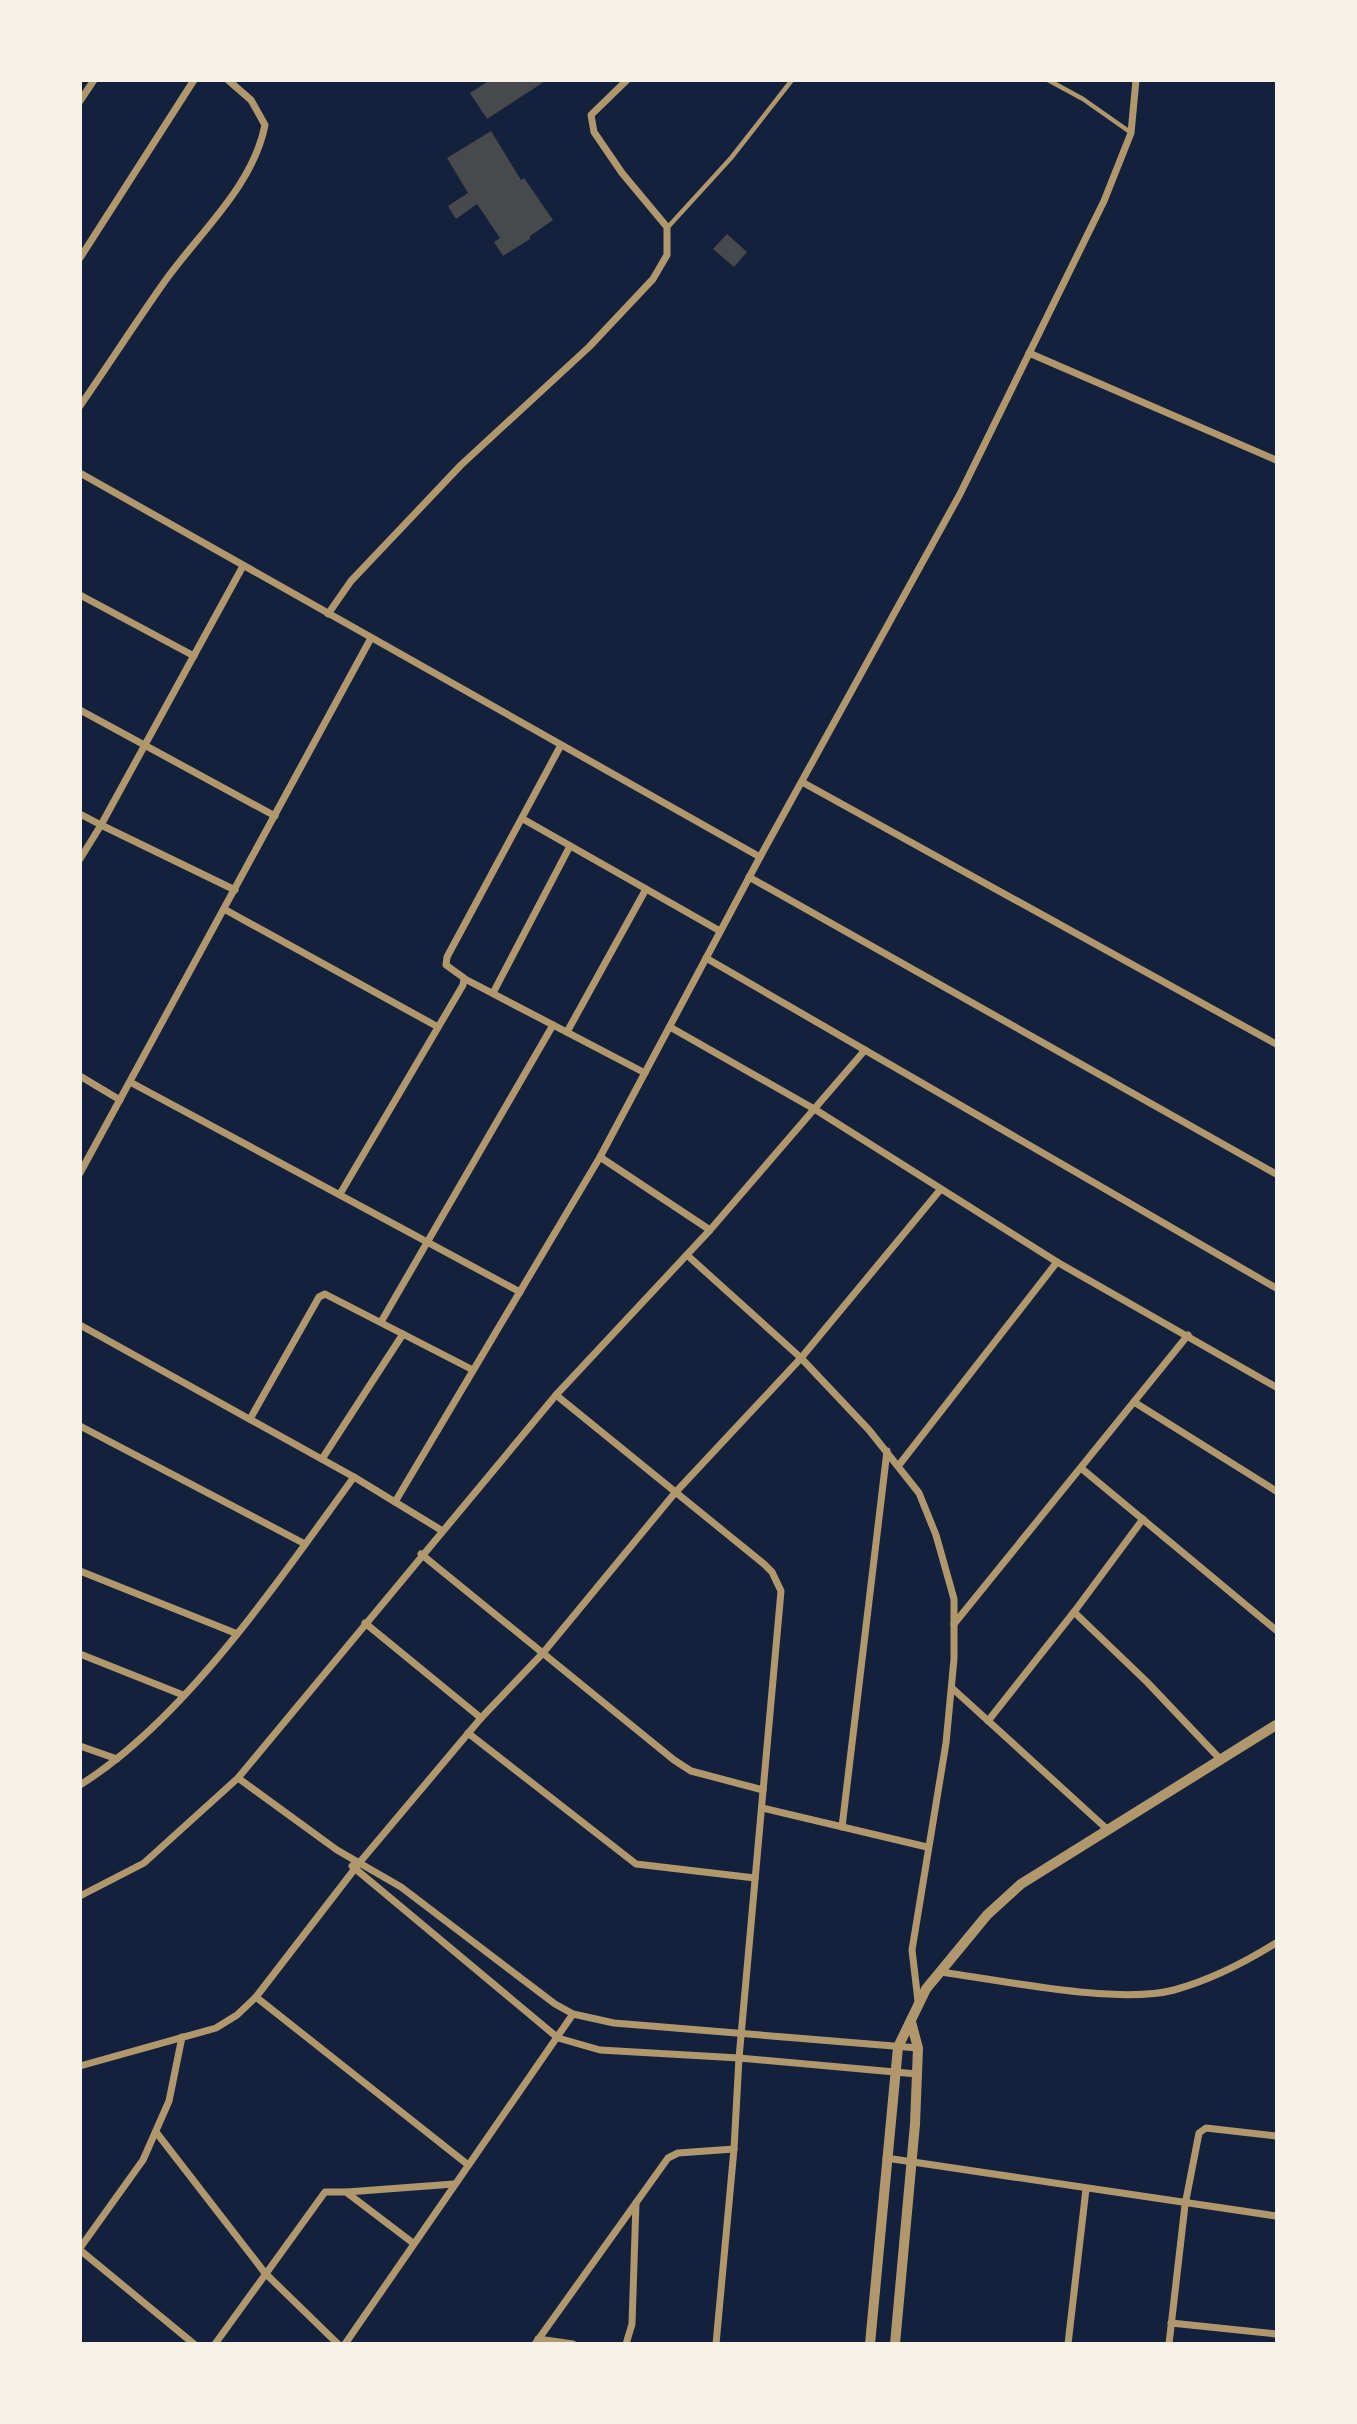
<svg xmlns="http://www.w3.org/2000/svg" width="1357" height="2424" font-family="'Archivo Narrow',sans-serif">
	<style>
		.building { fill: #48494c }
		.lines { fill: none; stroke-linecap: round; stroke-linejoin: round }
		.service { stroke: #b1986c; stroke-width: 4.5 }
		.minor { stroke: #b1986c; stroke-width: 7 }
		.tertiary { stroke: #b1986c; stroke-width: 10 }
	</style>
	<rect width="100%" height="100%" fill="#14213d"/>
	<!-- building -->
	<g class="building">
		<path d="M490,80h57l-60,39 -17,-26z"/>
		<path d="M491,131l30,49 3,-2 29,42 -23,16v3l-27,17 -9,-14 6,-4 -23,-34 -21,15 -8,-13 20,-13 -21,-35z"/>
		<path d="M727,234l20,18 -13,15 -21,-18z"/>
	</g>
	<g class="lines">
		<!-- service -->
		<g class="service">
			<path d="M1048,80l35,19 47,33"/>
			<path d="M668,227l63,-69 61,-78"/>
		</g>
		<!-- minor -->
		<g class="minor">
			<path d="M80,101l14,-21"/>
			<path d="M80,258l114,-178"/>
			<path d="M1029,353l247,107"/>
			<path d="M80,406c29,-42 56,-84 85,-125 35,-49 88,-95 100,-156l-14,-25 -23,-20"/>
			<path d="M80,473l680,384 200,-363 144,-293 27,-68 5,-53"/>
			<path d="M80,595l114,61"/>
			<path d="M328,614l23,-33 110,-116 128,-118 64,-68 14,-24v-28l-45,-54 -28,-41 -3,-17 36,-35"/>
			<path d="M80,710l195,106"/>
			<path d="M802,782l474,262"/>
			<path d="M80,814l21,11 -21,34"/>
			<path d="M523,819l197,112"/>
			<path d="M749,877l527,297"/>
			<path d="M235,890l-134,-65 142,-259"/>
			<path d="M224,909l214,118"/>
			<path d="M706,958l570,330"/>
			<path d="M465,979l180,94"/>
			<path d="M493,993l77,-147"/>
			<path d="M670,1027l146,83 241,152 219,125"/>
			<path d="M567,1032l79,-143"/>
			<path d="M80,1076l40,24"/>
			<path d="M130,1082l390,210"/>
			<path d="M600,1157l110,73"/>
			<path d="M80,1173l291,-535"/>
			<path d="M340,1194l123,-209 1,-7 -18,-13 1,-8 114,-212"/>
			<path d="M687,1255l114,103 68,72 50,63 17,42 18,64v60l-8,84 -34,207 6,51"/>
			<path d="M381,1322l172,-297"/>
			<path d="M80,1325l274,152 87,53"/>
			<path d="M1134,1402l142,89"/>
			<path d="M250,1419l69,-122 6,-3 148,76"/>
			<path d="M80,1426l225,118"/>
			<path d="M322,1459l81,-125"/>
			<path d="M899,1465l158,-203"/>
			<path d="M1081,1468l195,162"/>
			<path d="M395,1502l205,-345 160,-300"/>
			<path d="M1143,1519l-69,93 73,70 74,78"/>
			<path d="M421,1554l253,206 17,11 72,19"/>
			<path d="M80,1571l155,62"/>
			<path d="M365,1623l116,95"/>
			<path d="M954,1624l234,-289"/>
			<path d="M80,1654l103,41"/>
			<path d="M952,1688l156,142"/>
			<path d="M988,1721l86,-109"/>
			<path d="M468,1733l168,131 119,14"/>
			<path d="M80,1746l37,13"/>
			<path d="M238,1778l318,-383 154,-165 155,-180"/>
			<path d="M80,1785c106,-66 200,-207 274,-308"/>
			<path d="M762,1808l165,39"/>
			<path d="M842,1827l45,-376"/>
			<path d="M352,1866l206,172 42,12 139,8 178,16"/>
			<path d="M80,1896l64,-33 94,-85 99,72 64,37 154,117 18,10 41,9 304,25"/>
			<path d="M940,1972c61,8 178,33 234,18 37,-10 70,-27 102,-47"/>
			<path d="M256,1997l211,167"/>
			<path d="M80,2066l136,-38 21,-13 19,-18 104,-135 121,-144 62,-65 131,-159 127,-136 139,-168"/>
			<path d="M156,2132l109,141 73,71"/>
			<path d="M886,2158l390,58"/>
			<path d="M347,2192l107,-8"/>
			<path d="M80,2248l63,-88 26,-59 13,-64"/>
			<path d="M80,2250l114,94"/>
			<path d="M1171,2323l105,11"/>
			<path d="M538,2339l35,5"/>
			<path d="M215,2344l110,-152h21l67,51"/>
			<path d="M345,2344l228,-330"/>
			<path d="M535,2344l133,-186 10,-5 56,-4 5,-91 42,-467 -9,-19 -8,-8 -208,-169"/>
			<path d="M626,2344l6,-20 4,-121"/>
			<path d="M716,2344l18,-195"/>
			<path d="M1068,2344l18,-155"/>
			<path d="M1169,2344l16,-139 14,-72 7,-5 70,8"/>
		</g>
		<!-- tertiary -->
		<g class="tertiary">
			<path d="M870,2344l28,-297 28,-58 61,-74 34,-31 255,-159"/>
			<path d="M895,2344l20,-220 3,-76 -7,-26"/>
		</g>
	</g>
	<!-- border -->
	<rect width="1357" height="2424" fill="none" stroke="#f6f1e7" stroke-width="164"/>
</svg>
